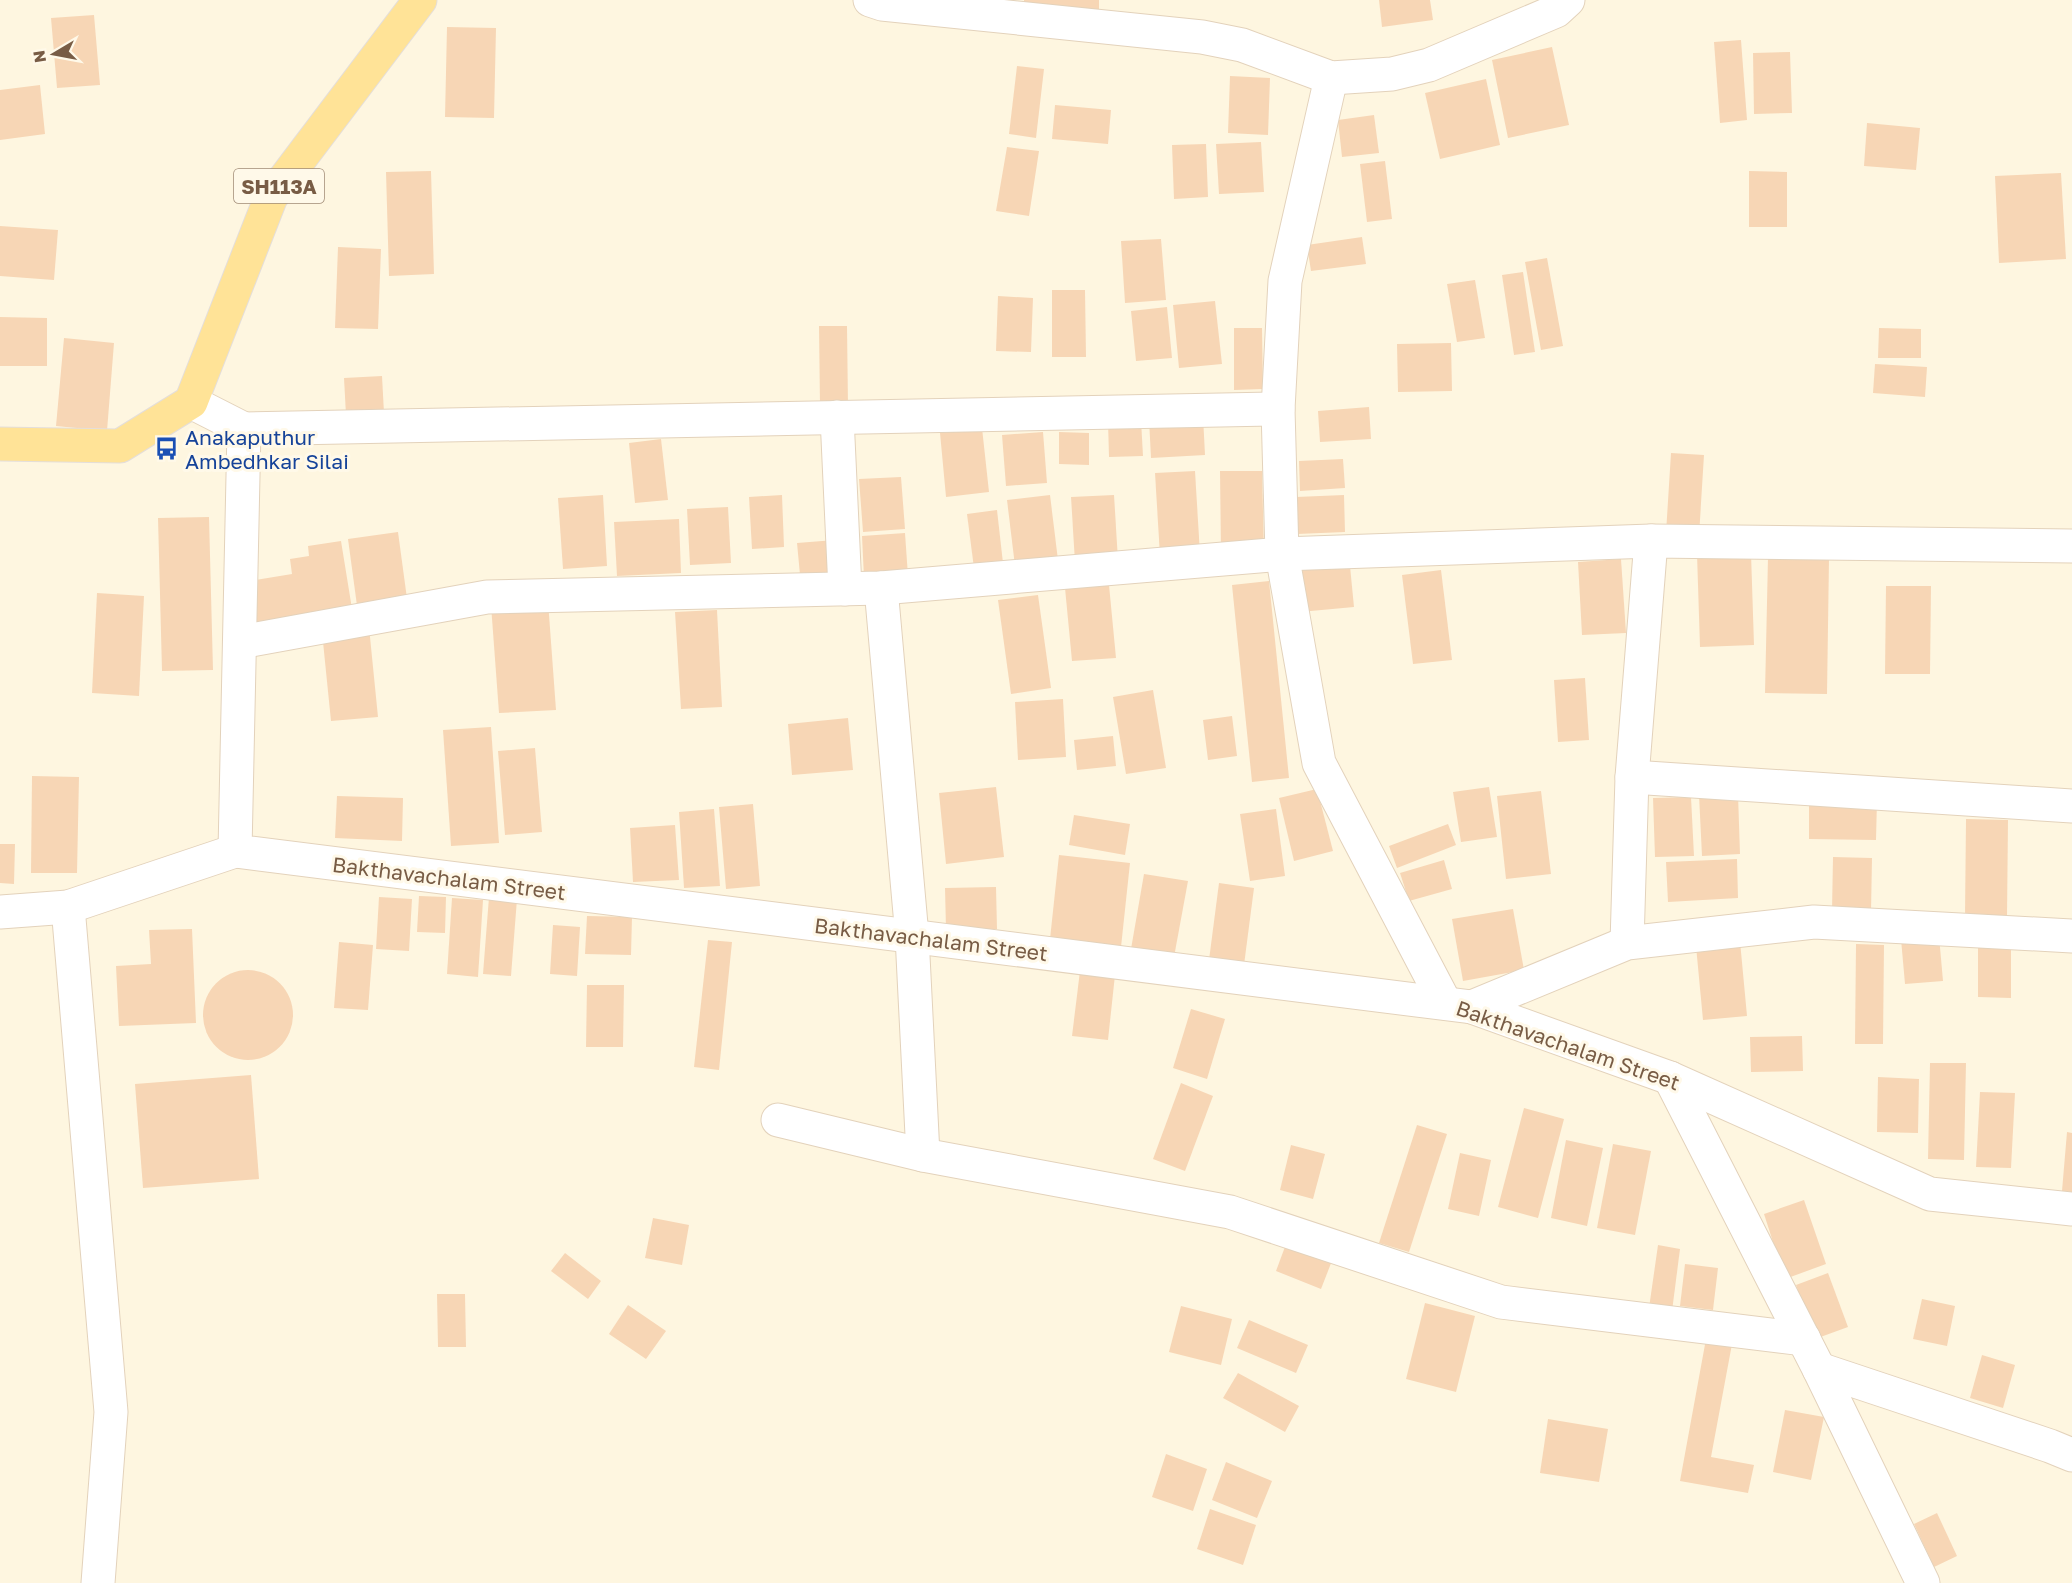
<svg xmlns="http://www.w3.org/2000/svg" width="2072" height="1583" font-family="'Golos Text',sans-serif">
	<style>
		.building { fill: #f7d6b5 }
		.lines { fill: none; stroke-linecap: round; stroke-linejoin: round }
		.minor-casing { stroke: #e3d2bb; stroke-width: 35 }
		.major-casing { stroke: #e4deda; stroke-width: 35 }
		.minor { stroke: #fff; stroke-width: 33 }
		.major { stroke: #ffe397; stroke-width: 33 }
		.labels { text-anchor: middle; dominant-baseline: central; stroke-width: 6; stroke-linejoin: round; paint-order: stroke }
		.shield { fill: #fff9e9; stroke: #a08b76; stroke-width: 1.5 }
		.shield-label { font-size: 20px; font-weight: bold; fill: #785c45 }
		.transit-label { font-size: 21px; fill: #164399; stroke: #fff9e9; text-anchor: start }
		.street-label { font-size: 21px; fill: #785c45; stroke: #fff9e9 }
	</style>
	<rect width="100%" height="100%" fill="#fef6e0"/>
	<!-- building -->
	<g class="building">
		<path d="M1024,0h75v13l-75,-5z"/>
		<path d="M1379,0h51l3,20 -51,7z"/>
		<path d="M94,15l6,70 -43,3 -6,-70z"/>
		<path d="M447,27l49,1 -2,90 -49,-1z"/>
		<path d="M1741,40l6,80 -27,3 -6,-81z"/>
		<path d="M1552,47l17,78 -61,13 -16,-78z"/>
		<path d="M1790,52l2,61 -38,1 -1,-61z"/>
		<path d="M1017,66l27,3 -8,69 -27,-4z"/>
		<path d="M1230,76l40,2 -2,57 -40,-2z"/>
		<path d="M1486,79l14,66 -60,14 -15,-66z"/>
		<path d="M40,85l5,49 -45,6v-50z"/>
		<path d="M1055,105l56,5 -3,34 -56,-5z"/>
		<path d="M1374,115l5,38 -37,4 -4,-37z"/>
		<path d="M1867,123l53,5 -4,42 -52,-4z"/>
		<path d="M1261,142l3,50 -45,2 -3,-50z"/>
		<path d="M1206,144l2,53 -34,2 -2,-54z"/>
		<path d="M1007,147l32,4 -10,65 -33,-5z"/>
		<path d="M1385,161l7,58 -25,3 -7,-58z"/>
		<path d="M431,171l3,103 -45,2 -3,-104z"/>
		<path d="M1749,171l38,1v55h-38z"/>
		<path d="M2061,173l5,86 -67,4 -4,-87z"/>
		<path d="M0,226l58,4 -4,50 -54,-4z"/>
		<path d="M1362,237l4,27 -55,7 -4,-26z"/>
		<path d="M1161,239l5,61 -41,3 -4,-62z"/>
		<path d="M338,247l43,2 -3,80 -43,-1z"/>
		<path d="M1547,258l16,88 -22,4 -16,-88z"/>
		<path d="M1523,272l12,80 -21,3 -12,-80z"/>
		<path d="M1475,280l10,58 -28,4 -10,-58z"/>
		<path d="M1052,290h33l1,67h-34z"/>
		<path d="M998,296l35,2 -2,54 -35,-1z"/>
		<path d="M1215,301l7,63 -43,4 -6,-63z"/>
		<path d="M1167,307l5,51 -36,3 -5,-50z"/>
		<path d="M0,317l47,1v48h-47z"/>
		<path d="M819,326h28l1,80h-28z"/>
		<path d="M1234,328h28l1,61 -29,1z"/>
		<path d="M1879,328l42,1v29h-43z"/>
		<path d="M64,338l50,5 -7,88 -51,-5z"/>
		<path d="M1451,343l1,48 -54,1 -1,-48z"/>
		<path d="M1875,364l52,3 -2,30 -52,-4z"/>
		<path d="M382,376l2,37 -38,2 -2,-37z"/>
		<path d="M1369,407l2,32 -51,3 -2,-31z"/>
		<path d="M1203,416l2,39 -54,3 -2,-39z"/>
		<path d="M1141,420l2,36 -34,1 -1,-36z"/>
		<path d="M982,428l7,64 -43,5 -6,-64z"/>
		<path d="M1043,432l4,51 -41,3 -4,-51z"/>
		<path d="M1059,432l30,1v32l-30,-1z"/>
		<path d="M661,439l7,61 -33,3 -6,-60z"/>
		<path d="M1671,453l33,2 -5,81 -33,-3z"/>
		<path d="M1343,459l2,29 -45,3 -1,-30z"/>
		<path d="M1195,471l5,83 -40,2 -5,-83z"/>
		<path d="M1220,471h42l2,82h-43z"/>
		<path d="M901,477l4,52 -42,3 -4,-53z"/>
		<path d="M603,495l4,71 -44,3 -5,-71z"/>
		<path d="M782,495l2,52 -32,2 -3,-52z"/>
		<path d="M1050,495l8,65 -43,6 -8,-66z"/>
		<path d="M1114,495l4,65 -43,2 -4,-65z"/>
		<path d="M1344,495l1,37 -48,2 -1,-37z"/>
		<path d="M728,507l3,56 -41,2 -3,-56z"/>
		<path d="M997,510l7,62 -29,4 -8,-62z"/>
		<path d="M209,517l4,153 -51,1 -4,-153z"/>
		<path d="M679,519l2,54 -64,3 -3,-54z"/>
		<path d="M398,532l10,74 -50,7 -10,-74z"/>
		<path d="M905,533l3,43 -44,2 -2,-42z"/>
		<path d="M835,540l3,31 -38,4 -3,-32z"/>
		<path d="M341,541l12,74 -95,15 -9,-49 43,-7 -2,-15 19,-3 -1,-10z"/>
		<path d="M1751,553l3,92 -54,2 -3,-93z"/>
		<path d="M1349,556l5,51 -54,5 -4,-51z"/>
		<path d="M1768,557l61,2 -2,135 -62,-1z"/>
		<path d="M1621,559l5,74 -44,2 -4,-73z"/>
		<path d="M1441,570l11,90 -39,4 -11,-89z"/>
		<path d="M1269,581l20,197 -37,4 -20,-197z"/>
		<path d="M1109,585l7,73 -44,3 -7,-73z"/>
		<path d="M1886,586h45l-1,88h-45z"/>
		<path d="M97,593l47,3 -5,100 -47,-3z"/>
		<path d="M1038,595l13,93 -40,6 -13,-94z"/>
		<path d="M548,601l8,109 -57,3 -8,-108z"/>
		<path d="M717,610l5,97 -41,2 -6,-97z"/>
		<path d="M369,627l9,90 -47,4 -9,-89z"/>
		<path d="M1585,678l4,62 -31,2 -4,-62z"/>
		<path d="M1153,690l13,78 -40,6 -13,-77z"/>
		<path d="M1063,699l3,58 -48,3 -3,-58z"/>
		<path d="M1232,716l5,40 -29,4 -5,-40z"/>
		<path d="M848,718l5,52 -61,5 -4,-51z"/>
		<path d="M491,727l8,116 -48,3 -8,-116z"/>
		<path d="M1113,736l3,30 -39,4 -3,-30z"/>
		<path d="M535,748l7,84 -37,3 -7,-84z"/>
		<path d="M32,776l47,1 -2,96h-46z"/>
		<path d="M996,787l8,70 -58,7 -7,-71z"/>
		<path d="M1489,787l8,50 -36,5 -8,-50z"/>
		<path d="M1317,789l16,62 -39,10 -15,-63z"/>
		<path d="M1541,791l10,83 -45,5 -9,-83z"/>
		<path d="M1738,794l2,60 -38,2 -3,-61z"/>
		<path d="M337,796l66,2 -1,43 -67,-3z"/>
		<path d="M1691,797l3,59 -39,1 -2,-59z"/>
		<path d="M1809,799l68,1 -1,40 -67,-1z"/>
		<path d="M753,804l7,82 -34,3 -7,-82z"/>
		<path d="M714,809l6,77 -36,2 -5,-76z"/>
		<path d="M1276,809l9,67 -35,5 -10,-67z"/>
		<path d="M1074,815l56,9 -5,31 -56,-10z"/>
		<path d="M1966,819l42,1 -1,96h-42z"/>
		<path d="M1448,824l8,21 -59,23 -8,-22z"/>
		<path d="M675,825l4,55 -46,2 -3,-54z"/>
		<path d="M0,844h15l-1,40 -14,-1z"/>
		<path d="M1059,855l71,8 -9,84 -71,-8z"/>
		<path d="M1833,857l39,1 -1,54 -39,-1z"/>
		<path d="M1737,859l1,39 -70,4 -2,-40z"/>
		<path d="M1444,860l8,29 -43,12 -9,-28z"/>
		<path d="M1144,874l44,7 -14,76 -43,-8z"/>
		<path d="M1219,883l35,5 -10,77 -35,-5z"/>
		<path d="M996,887l1,42h-51l-1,-41z"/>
		<path d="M419,896l27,1 -1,36 -28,-1z"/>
		<path d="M379,897l33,2 -3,52 -33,-2z"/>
		<path d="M489,897l28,2 -6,77 -28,-2z"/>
		<path d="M452,898l31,2 -5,77 -31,-3z"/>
		<path d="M1513,909l11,61 -61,11 -11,-62z"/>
		<path d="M587,916l45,1 -1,38 -46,-1z"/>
		<path d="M553,925l27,2 -3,49 -27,-2z"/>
		<path d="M192,929l4,94 -77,3 -3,-60 35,-2 -2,-34z"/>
		<path d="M1939,936l4,45 -38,3 -4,-45z"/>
		<path d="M708,940l24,2 -13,128 -25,-3z"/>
		<path d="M1740,941l7,75 -44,4 -7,-74z"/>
		<path d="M339,942l34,3 -5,65 -34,-2z"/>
		<path d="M1856,944l28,1 -1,99h-28z"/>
		<path d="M1978,948h33v50l-33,-1z"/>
		<circle cx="248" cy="1015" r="45"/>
		<path d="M1080,971l35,4 -7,65 -36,-4z"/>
		<path d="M587,985h37l-1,62h-37z"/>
		<path d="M1191,1009l34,10 -18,60 -34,-11z"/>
		<path d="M1802,1036l1,35 -52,1 -1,-35z"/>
		<path d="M1930,1063h36l-2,97 -36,-1z"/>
		<path d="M251,1075l8,104 -116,9 -8,-104z"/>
		<path d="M1878,1077l41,2 -1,54 -41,-1z"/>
		<path d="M1181,1083l32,13 -28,75 -32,-12z"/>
		<path d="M1980,1092l35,1 -4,75 -35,-1z"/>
		<path d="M1524,1108l40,11 -26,99 -40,-11z"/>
		<path d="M1417,1125l30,9 -38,118 -30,-9z"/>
		<path d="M2067,1132l5,1v59l-10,-1z"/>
		<path d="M1566,1140l37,8 -16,78 -36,-8z"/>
		<path d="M1613,1144l38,7 -16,84 -38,-7z"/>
		<path d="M1291,1145l34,9 -12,45 -33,-9z"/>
		<path d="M1460,1153l31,7 -12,56 -31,-7z"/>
		<path d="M1804,1200l22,64 -41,15 -21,-65z"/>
		<path d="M653,1218l36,7 -7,40 -37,-7z"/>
		<path d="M1289,1236l46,17 -14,36 -45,-18z"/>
		<path d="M1658,1245l22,4 -9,70 -23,-4z"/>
		<path d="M565,1253l36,28 -13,18 -37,-28z"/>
		<path d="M1685,1264l33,4 -5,42 -33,-4z"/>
		<path d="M1828,1273l20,54 -33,12 -19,-54z"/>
		<path d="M437,1294h28l1,53h-28z"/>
		<path d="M1922,1299l33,7 -8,40 -34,-7z"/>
		<path d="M1425,1303l50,13 -19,76 -50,-13z"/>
		<path d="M628,1305l38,26 -20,28 -37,-25z"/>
		<path d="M1181,1306l51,13 -11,46 -52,-13z"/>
		<path d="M1249,1320l59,25 -12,28 -59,-25z"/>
		<path d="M1706,1339l26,5 -21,113 43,8 -6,28 -68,-12z"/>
		<path d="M1982,1355l33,10 -12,43 -33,-10z"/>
		<path d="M1238,1373l61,33 -14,26 -62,-34z"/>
		<path d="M1785,1410l39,7 -13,63 -38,-8z"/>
		<path d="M1548,1419l60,10 -9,53 -59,-9z"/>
		<path d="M1166,1454l41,15 -14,42 -41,-14z"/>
		<path d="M1226,1462l46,19 -15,37 -45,-18z"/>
		<path d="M1210,1509l46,16 -13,40 -46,-16z"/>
		<path d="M1937,1513l20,43 -23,11 -20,-43z"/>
	</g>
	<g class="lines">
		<defs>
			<g id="minor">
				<path d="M870,0l12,4 320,33 40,8 89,33 61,-4 37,-9 127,-54 12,-11"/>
				<path d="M1331,78l-46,203 -7,128 4,145 37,209 126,240"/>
				<path d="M191,402l53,27 -9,422 1237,156 198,71 260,116 142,15"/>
				<path d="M837,417l8,172"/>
				<path d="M244,429l1034,-20"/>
				<path d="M881,588l31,348 11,219"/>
				<path d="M240,642l247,-45 394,-9 401,-34 369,-13 421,5"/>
				<path d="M1632,777l440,29"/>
				<path d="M68,907l43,505 -13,171"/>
				<path d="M0,912l68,-5 167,-56"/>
				<path d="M1627,943l5,-166 19,-236"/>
				<path d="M1472,1007l155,-64 187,-21 258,14"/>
				<path d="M1670,1078l149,291 104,214"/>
				<path d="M778,1120l145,35 307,57 271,90 303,37"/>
				<path d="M1819,1369l231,77 22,9"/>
			</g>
			<path id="major" d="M0,444l120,2 71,-44 80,-205 149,-197"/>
		</defs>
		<!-- minor casing -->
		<use href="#minor" class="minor-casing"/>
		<!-- major casing -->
		<use href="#major" class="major-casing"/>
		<!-- minor -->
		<use href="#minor" class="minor"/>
		<!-- major -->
		<use href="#major" class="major"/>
	</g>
	<!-- icons -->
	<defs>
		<symbol id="bus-bare" viewBox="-9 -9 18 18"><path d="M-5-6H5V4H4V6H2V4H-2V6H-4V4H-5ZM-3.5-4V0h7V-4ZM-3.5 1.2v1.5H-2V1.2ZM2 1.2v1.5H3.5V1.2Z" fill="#1a4fb4" stroke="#fff9e9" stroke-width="2.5" paint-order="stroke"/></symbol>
	</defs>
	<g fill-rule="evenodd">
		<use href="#bus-bare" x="150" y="432" width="33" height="33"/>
	</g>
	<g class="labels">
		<!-- shield labels -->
		<rect class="shield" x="234" y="169" width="90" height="34" rx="4.5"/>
		<g class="shield-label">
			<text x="279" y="186">SH113A</text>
		</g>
		<!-- transit labels -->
		<g class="transit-label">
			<text x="185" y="437">Anakaputhur<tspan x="185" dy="24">Ambedhkar Silai</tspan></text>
		</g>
		<!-- street labels -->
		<g class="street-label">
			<text transform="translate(449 878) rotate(7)">Bakthavachalam Street</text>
			<text transform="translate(931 939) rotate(7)">Bakthavachalam Street</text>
			<text transform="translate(1568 1045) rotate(19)">Bakthavachalam Street</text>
		</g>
	</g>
	<!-- north arrow -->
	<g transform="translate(54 54) rotate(260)" stroke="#fff9e9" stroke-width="4.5" paint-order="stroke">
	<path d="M0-4.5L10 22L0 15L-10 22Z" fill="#785c45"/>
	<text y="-9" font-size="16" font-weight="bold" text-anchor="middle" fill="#785c45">N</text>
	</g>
</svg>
